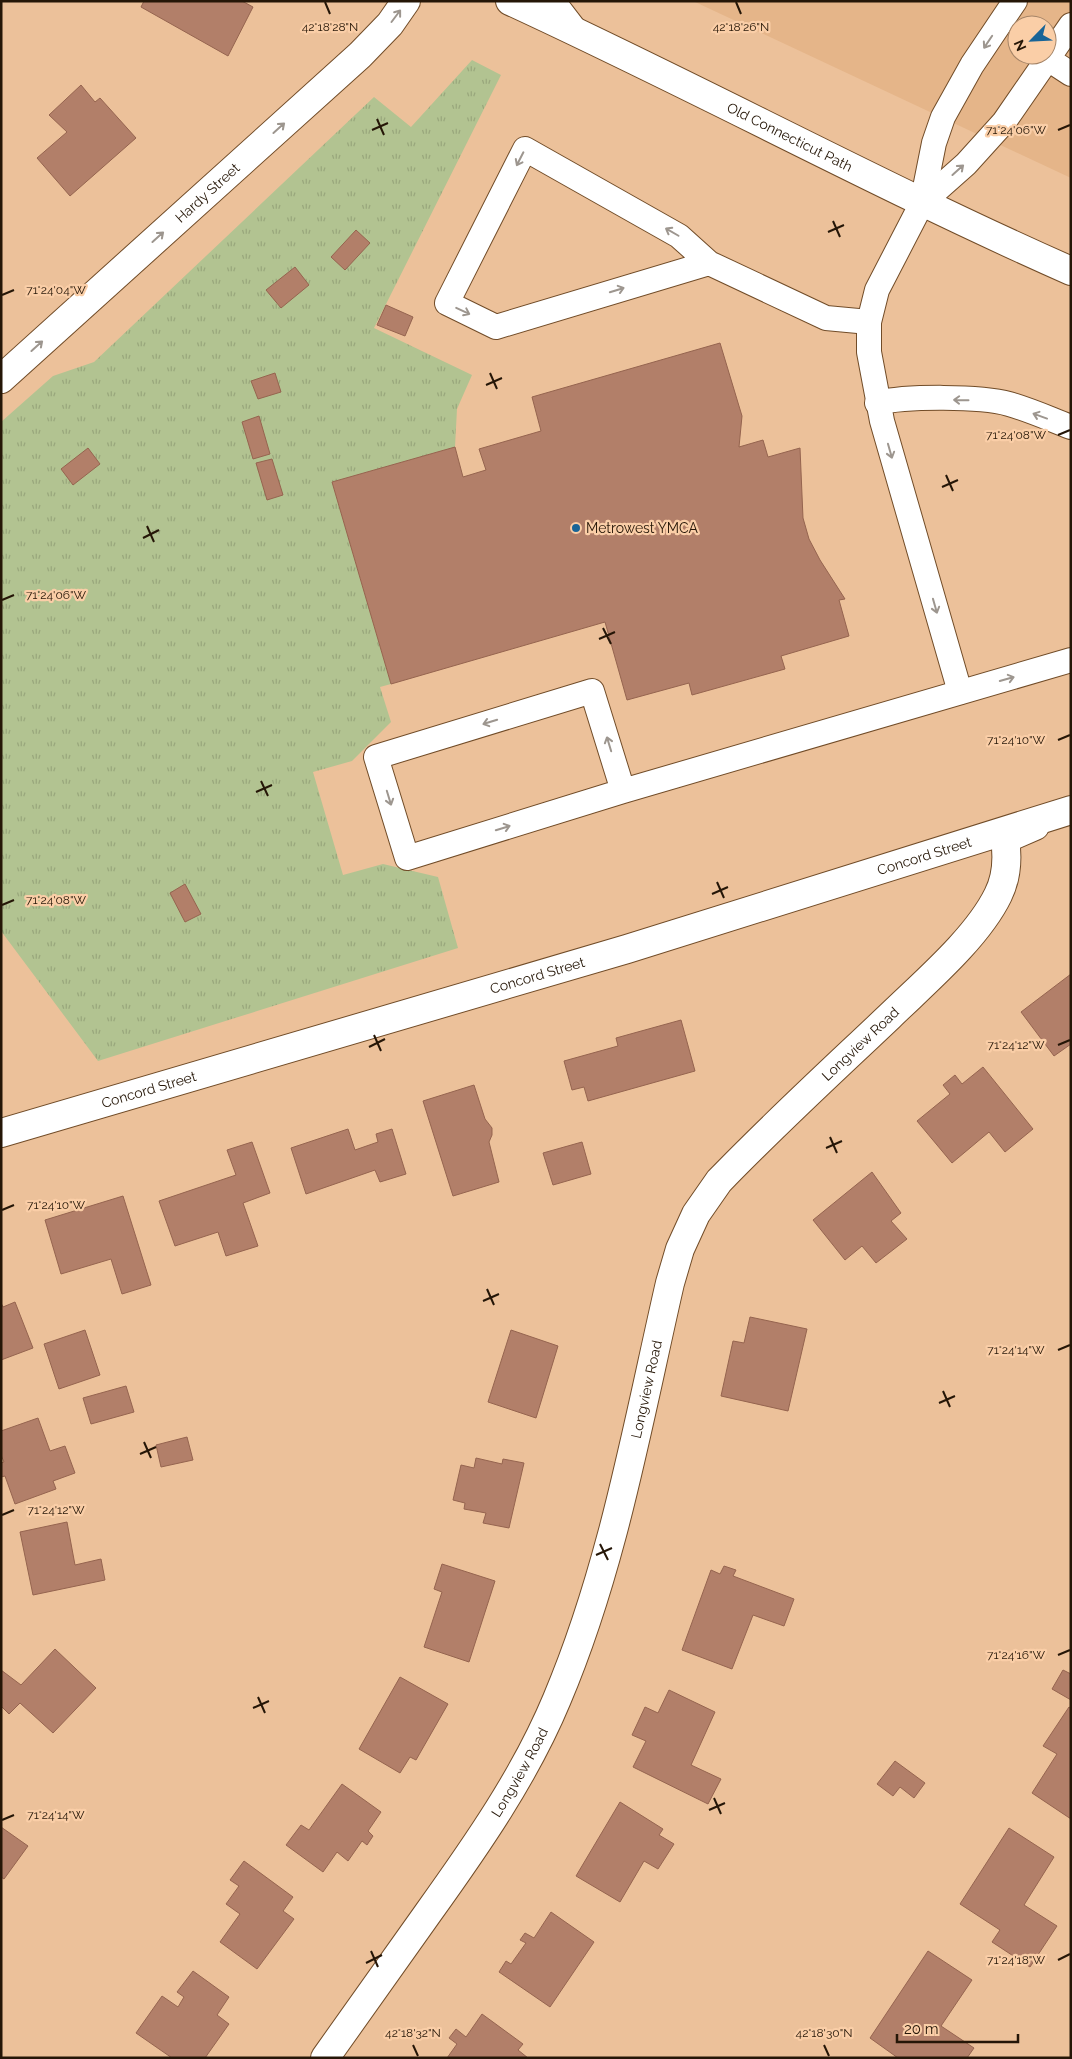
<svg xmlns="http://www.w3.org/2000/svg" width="1072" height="2059" font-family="Raleway,sans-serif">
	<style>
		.built { fill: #e5b589; fill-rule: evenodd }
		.park { fill: url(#park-tufts) }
		.building { fill: #b27f69; stroke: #95644f }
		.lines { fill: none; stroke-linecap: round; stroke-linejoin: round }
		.service-casing { stroke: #714c28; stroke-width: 26 }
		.minor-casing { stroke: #714c28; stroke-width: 30 }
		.secondary-casing { stroke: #714c28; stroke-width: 30 }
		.service { stroke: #fff; stroke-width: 24 }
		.minor { stroke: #fff; stroke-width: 28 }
		.secondary { stroke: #fff; stroke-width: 28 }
		.oneway { stroke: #9d968f }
		.ticks { fill: none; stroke: #251607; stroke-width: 2 }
		.poi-dot { fill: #186497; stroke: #facea7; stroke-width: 2 }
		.labels { text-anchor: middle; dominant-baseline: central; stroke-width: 4.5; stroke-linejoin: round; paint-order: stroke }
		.street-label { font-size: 14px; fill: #251607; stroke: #facea7 }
		.poi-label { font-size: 14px; fill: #251607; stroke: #facea7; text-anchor: start }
		.ticks-label { font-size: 12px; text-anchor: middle; fill: #251607; stroke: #facea7; stroke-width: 4.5; stroke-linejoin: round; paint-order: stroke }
	</style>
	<defs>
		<pattern id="park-tufts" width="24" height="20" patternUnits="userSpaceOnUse" patternTransform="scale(1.25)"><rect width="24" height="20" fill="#b2c391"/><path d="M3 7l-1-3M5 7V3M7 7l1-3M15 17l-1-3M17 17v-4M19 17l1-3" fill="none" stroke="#99a77c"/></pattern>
	</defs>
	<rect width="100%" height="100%" fill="#ecc19a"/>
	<!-- built -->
	<path class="built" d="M693,1h378v177zM1017,25h30v30h-30z"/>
	<!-- park -->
	<path class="park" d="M472,60l29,15 -127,253 98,47 -15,34 -2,38 -123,35 59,202 -11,3 11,35 -39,39 -39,11 30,103 40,-11 55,13 20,71 -360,113 -97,-130v-509l52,-46 41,-14 280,-265 37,30z"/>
	<!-- building -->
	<g class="building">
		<path d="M144,1h98l11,6 -25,49 -87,-49z"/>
		<path d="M81,85l14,17 5,-4 36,40 -66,58 -33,-38 30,-26 -18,-17z"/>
		<path d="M356,230l14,13 -25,27 -14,-13z"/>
		<path d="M295,267l14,18 -28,23 -15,-18z"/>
		<path d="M386,305l27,12 -8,19 -28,-11z"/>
		<path d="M720,343l22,73 -3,31 24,-7 5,17 32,-9 3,70 6,21 11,21 25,39 -6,1 10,36 -68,20 4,13 -93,26 -3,-12 -62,17 -22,-78 -214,62 -59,-202 123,-35 8,30 23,-7 -7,-21 62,-18 -9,-34z"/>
		<path d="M275,373l6,19 -23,7 -7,-18z"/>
		<path d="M259,416l11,38 -17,5 -11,-37z"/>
		<path d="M88,448l12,16 -27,21 -12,-16z"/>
		<path d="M272,459l11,36 -16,5 -11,-37z"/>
		<path d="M185,884l16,30 -16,8 -15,-29z"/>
		<path d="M1071,974v70l-17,12 -33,-44z"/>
		<path d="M681,1020l14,51 -107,30 -4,-14 -12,3 -8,-29 54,-15 -2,-8z"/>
		<path d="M983,1067l50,62 -28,23 -16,-20 -37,31 -35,-42 33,-27 -7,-9 12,-10 7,9z"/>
		<path d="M474,1085l11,34 7,9v7l-3,7 10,40 -46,14 -30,-95z"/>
		<path d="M348,1129l7,21 23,-8 -2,-8 16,-5 14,45 -26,8 -5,-12 -69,24 -15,-46z"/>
		<path d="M252,1142l18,51 -27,10 15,43 -32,10 -8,-24 -43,14 -16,-45 77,-26 -9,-25z"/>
		<path d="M582,1142l9,32 -38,11 -10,-32z"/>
		<path d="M872,1172l29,41 -10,8 16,18 -31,24 -14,-17 -17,14 -32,-40z"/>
		<path d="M123,1196l28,89 -29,9 -11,-35 -50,15 -16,-54z"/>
		<path d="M15,1302l18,46 -32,12v-57l2,4z"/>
		<path d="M750,1317l57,12 -19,82 -67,-15 12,-55 11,2z"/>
		<path d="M85,1330l15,45 -41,14 -15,-45z"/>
		<path d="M511,1330l47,16 -22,72 -48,-16z"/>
		<path d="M126,1386l8,26 -43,12 -8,-26z"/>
		<path d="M38,1418l12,33 15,-5 10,27 -22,8 3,8 -41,15 -10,-28 -4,1v-14l3,-1 -3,-7v-24z"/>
		<path d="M187,1437l6,23 -32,7 -5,-22z"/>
		<path d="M476,1458l26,6 1,-5 21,4 -15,65 -26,-5 3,-10 -22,-4 1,-6 -12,-3 8,-35 13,3z"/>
		<path d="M67,1522l8,43 26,-6 4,21 -72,15 -13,-63z"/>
		<path d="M442,1564l53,17 -26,81 -45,-15 18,-55 -8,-3z"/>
		<path d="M724,1566l12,4 -3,6 61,23 -10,27 -31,-11 -21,54 -50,-19 29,-80 9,4z"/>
		<path d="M55,1649l41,39 -43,45 -33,-30 -11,11 -8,-8v-36l20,15z"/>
		<path d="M1063,1670l8,4v26l-19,-11z"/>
		<path d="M400,1677l48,27 -32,56 -6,-3 -10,16 -41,-24z"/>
		<path d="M669,1690l46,22 -24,53 30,14 -13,25 -75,-37 13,-26 -14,-6 13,-28 13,6z"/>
		<path d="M1069,1707l2,1v111l-39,-26 25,-39 -14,-8z"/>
		<path d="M895,1761l30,22 -11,15 -14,-11 -7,9 -16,-12z"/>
		<path d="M342,1784l39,28 -13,19 5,5 -6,9 -5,-4 -14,20 -11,-9 -14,20 -37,-27 15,-20 8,5z"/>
		<path d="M620,1802l43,27 -4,6 15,9 -16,25 -14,-8 -24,41 -44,-26z"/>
		<path d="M1,1827l27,19 -24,33 -3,-2z"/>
		<path d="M1009,1828l45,29 -30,48 33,21 -27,41 -38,-25 8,-12 -40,-26z"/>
		<path d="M244,1861l49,36 -10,14 11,8 -37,50 -37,-27 20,-28 -14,-10 13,-18 -9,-6z"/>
		<path d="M551,1912l43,30 -44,65 -51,-35 7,-11 5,3 15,-21 -6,-3 5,-7 9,5z"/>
		<path d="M928,1951l44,29 -31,46 33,22 -7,10h-69l-28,-20z"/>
		<path d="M193,1971l36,26 -12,18 12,9 -24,34h-33l-36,-25 26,-37 16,11 6,-10 -7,-5z"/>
		<path d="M482,2014l41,30 -5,6 10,8h-81l10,-14 -8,-6 7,-9 10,8z"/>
	</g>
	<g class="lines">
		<defs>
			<g id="service">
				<path d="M553,1l23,30"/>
				<path d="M1048,59l23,15"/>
				<path d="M922,203l44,-39 38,-42 67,-97"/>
				<path d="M709,263l-213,64 -49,-24 78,-154 154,87 30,27 117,55 43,4"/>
				<path d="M877,403c29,-7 104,-7 132,1 21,6 41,15 62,23"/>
				<path d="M960,692l-78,-271 -13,-69v-30l8,-32 45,-87 12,-60 9,-26 29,-52 43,-64"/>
				<path d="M623,791l-31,-100 -216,66 31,101 216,-67 448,-131"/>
			</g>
			<g id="minor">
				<path id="s1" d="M1,379l359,-324 30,-31 16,-23"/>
				<path id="s2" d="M325,2058c34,-48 68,-96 103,-145 48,-67 97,-137 129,-214 56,-132 81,-277 113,-416l10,-34 16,-35 23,-33c55,-57 114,-111 171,-165 35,-34 87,-78 108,-121 9,-18 10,-36 7,-56l30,-13"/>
			</g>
			<g id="secondary">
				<path id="s3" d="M510,1c189,87 371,186 561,270"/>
				<path id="s4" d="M1,1133l626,-184 444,-139"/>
			</g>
		</defs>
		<!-- service casing -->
		<use href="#service" class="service-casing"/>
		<!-- minor casing -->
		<use href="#minor" class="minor-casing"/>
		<!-- secondary casing -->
		<use href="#secondary" class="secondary-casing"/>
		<!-- service -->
		<use href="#service" class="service"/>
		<!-- minor -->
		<use href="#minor" class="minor"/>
		<!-- secondary -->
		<use href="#secondary" class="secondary"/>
	</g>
	<!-- one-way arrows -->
	<defs><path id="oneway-shaft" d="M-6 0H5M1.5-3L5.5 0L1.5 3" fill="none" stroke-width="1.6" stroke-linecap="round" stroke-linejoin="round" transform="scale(1.25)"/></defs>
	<g class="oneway">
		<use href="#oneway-shaft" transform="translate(396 16) rotate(-53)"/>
		<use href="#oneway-shaft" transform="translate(988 42) rotate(124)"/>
		<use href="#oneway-shaft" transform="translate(279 128) rotate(-42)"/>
		<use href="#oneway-shaft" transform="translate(520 159) rotate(117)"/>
		<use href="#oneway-shaft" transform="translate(958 170) rotate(-42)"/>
		<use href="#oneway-shaft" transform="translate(672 232) rotate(-150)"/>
		<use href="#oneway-shaft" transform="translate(158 237) rotate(-42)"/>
		<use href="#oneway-shaft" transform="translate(617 290) rotate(-17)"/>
		<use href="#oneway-shaft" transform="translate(463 311) rotate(25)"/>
		<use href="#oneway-shaft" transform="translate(37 346) rotate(-42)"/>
		<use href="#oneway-shaft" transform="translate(961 400) rotate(-179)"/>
		<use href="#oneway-shaft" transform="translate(1040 416) rotate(-160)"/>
		<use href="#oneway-shaft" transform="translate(890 451) rotate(74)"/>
		<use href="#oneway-shaft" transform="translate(935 606) rotate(74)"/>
		<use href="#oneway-shaft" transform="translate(1007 679) rotate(-16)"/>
		<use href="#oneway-shaft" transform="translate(490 722) rotate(163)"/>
		<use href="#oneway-shaft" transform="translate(609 744) rotate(-107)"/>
		<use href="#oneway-shaft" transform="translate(389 798) rotate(73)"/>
		<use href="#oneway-shaft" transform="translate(503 828) rotate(-17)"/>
	</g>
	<!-- ticks -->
	<path class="ticks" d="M325,2l5,12M736,2l5,12M377,119l7,16M372,130l16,-7M1058,130l12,-5M833,221l7,16M828,232l16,-7M2,295l12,-5M490,373l7,16M486,385l16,-7M1058,435l12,-5M946,475l7,16M942,487l16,-7M147,526l7,16M143,538l16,-8M2,600l12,-5M603,628l8,16M599,639l16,-7M1058,740l12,-5M261,781l7,15M256,792l16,-7M717,882l7,16M712,894l16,-7M2,905l12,-5M374,1035l7,16M1058,1045l12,-5M369,1047l16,-8M830,1137l7,16M826,1148l16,-7M2,1210l12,-5M487,1289l7,16M483,1301l16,-7M1058,1350l12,-5M943,1391l7,16M939,1403l16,-7M144,1442l7,16M140,1454l16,-7M2,1515l12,-5M600,1544l8,16M596,1555l16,-7M1058,1655l12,-5M258,1697l7,16M253,1708l16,-7M714,1798l7,16M709,1810l16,-7M2,1820l12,-5M371,1951l7,16M1058,1960l12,-6M366,1963l16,-8M413,2045l5,11M824,2045l5,11"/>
	<!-- markers -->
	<circle class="poi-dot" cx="576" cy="528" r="5"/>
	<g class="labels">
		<!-- street labels -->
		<g class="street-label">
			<text stroke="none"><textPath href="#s3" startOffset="311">Old Connecticut Path</textPath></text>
			<text stroke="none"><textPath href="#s1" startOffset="278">Hardy Street</textPath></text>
			<text stroke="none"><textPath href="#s4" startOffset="964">Concord Street</textPath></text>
			<text stroke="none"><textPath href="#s4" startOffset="559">Concord Street</textPath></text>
			<text stroke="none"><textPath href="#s2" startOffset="1171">Longview Road</textPath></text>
			<text stroke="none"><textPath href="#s4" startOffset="154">Concord Street</textPath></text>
			<text stroke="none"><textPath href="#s2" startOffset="751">Longview Road</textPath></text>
			<text stroke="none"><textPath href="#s2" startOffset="346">Longview Road</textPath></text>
		</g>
		<!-- poi labels -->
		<g class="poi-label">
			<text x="586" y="528">Metrowest YMCA</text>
		</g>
	</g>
	<g class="ticks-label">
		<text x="741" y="31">42°18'26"N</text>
		<text x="330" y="31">42°18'28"N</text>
		<text x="1016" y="134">71°24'06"W</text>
		<text x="56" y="294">71°24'04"W</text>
		<text x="1016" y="439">71°24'08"W</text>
		<text x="56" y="599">71°24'06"W</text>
		<text x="1016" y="744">71°24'10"W</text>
		<text x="56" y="904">71°24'08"W</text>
		<text x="1016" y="1049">71°24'12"W</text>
		<text x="56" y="1209">71°24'10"W</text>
		<text x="1016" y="1354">71°24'14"W</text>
		<text x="56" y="1514">71°24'12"W</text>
		<text x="1016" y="1659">71°24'16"W</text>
		<text x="56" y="1819">71°24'14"W</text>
		<text x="1016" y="1964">71°24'18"W</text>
		<text x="413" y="2037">42°18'32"N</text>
		<text x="824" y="2037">42°18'30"N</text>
	</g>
	<!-- border -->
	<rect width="1072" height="2059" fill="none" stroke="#251607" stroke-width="5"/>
	<!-- north arrow -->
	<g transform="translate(1032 40) rotate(246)"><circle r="24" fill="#facea7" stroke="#a58467"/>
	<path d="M0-4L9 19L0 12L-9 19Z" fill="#186497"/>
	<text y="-8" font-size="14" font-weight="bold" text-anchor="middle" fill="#251607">N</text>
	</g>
	<!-- scale -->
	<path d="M897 2034v8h121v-8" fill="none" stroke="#251607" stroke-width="2.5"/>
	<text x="904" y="2034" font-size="15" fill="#251607" stroke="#facea7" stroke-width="4" paint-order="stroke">20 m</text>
</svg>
